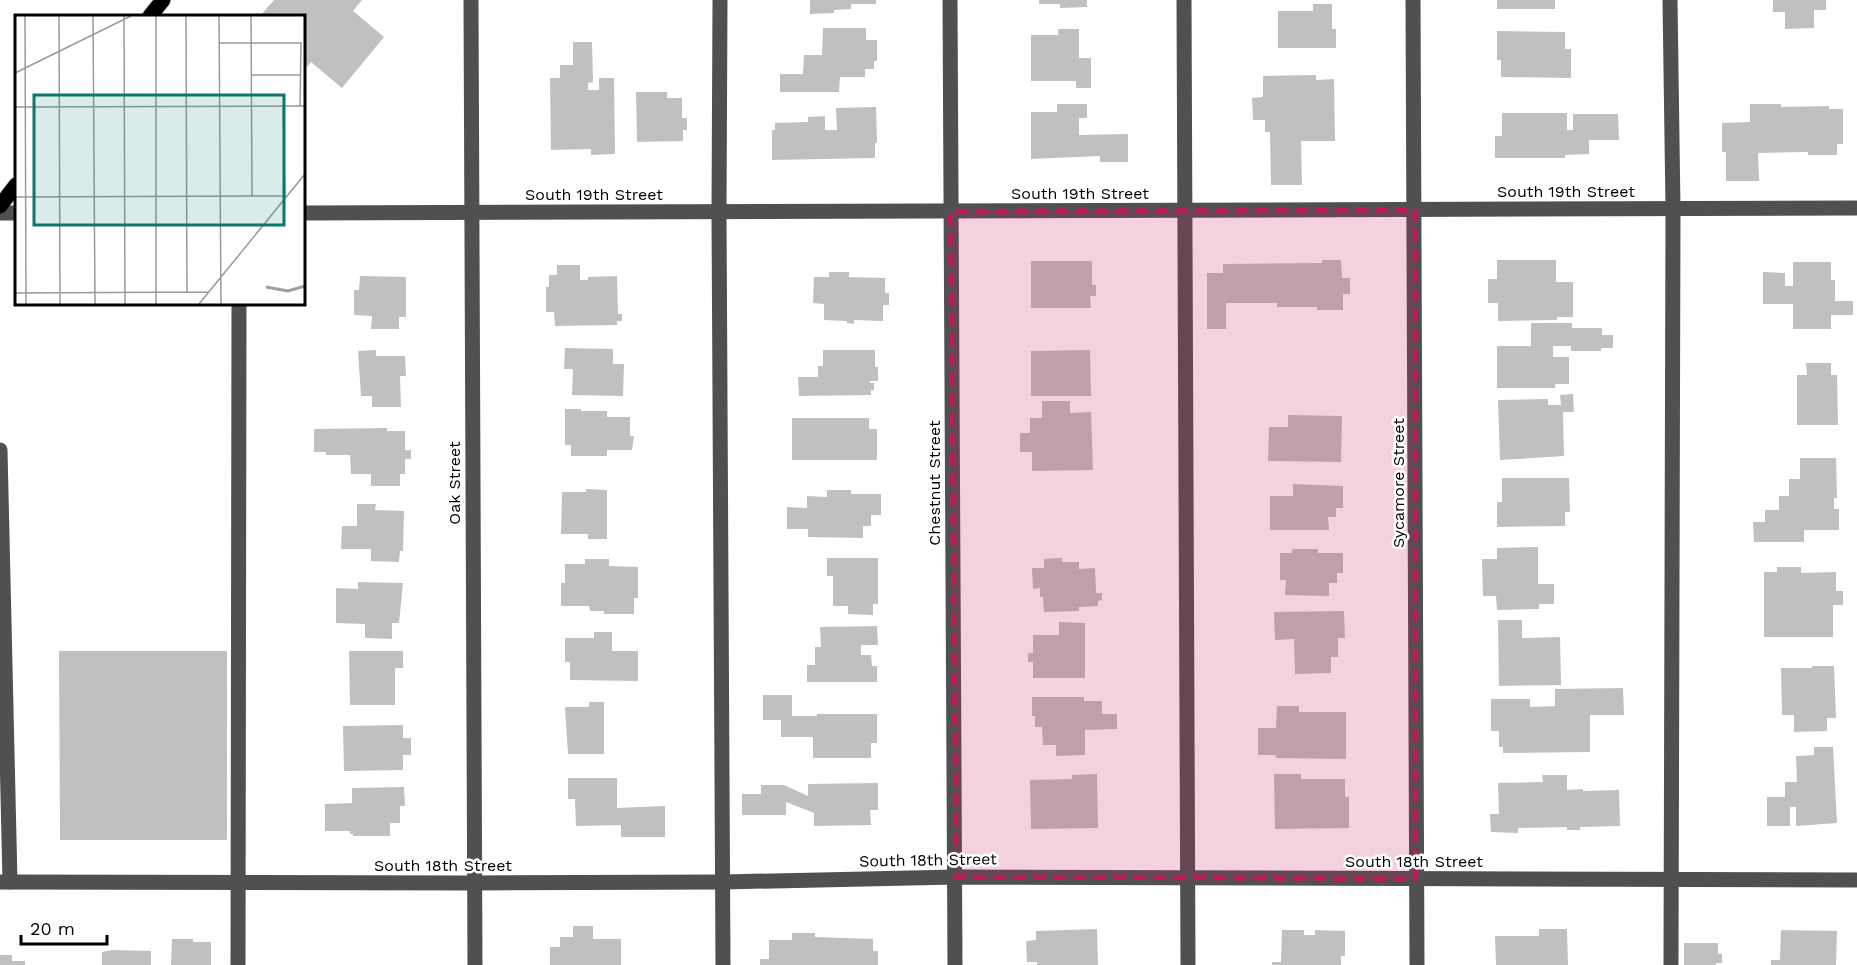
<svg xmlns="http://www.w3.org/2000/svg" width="1857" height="965" font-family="'Work Sans',sans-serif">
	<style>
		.building { fill: #c0c0c0 }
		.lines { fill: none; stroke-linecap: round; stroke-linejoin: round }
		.major-casing { stroke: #dbdbdb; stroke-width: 17 }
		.minor { stroke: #505050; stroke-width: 15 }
		.major { stroke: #000; stroke-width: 15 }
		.marked { fill: #c2185b; fill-opacity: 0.2; stroke: #c2185b; stroke-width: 4.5; stroke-dasharray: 12 8; stroke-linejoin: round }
		.labels { text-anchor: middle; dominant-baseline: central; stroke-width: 5; stroke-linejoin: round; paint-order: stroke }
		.street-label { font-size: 16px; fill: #000; stroke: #fff }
		.inset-river { fill: none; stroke: #9e9e9e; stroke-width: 3 }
		.inset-road { fill: none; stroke: #999; stroke-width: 1.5 }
		.view { fill: #0f766e; fill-opacity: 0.15; stroke: #0f766e; stroke-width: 3 }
		.inset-edge { fill: none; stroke: #000; stroke-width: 3 }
	</style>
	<rect width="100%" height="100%" fill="#fff"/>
	<!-- building -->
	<g class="building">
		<path d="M274,0h88l-9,11 31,26 -42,51 -31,-26 -4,5 -4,-3v-48h-43z"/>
		<path d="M810,0h66v4h-25v5l-17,1v3l-24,1z"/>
		<path d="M1039,0h48v7l-27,1v-4h-21z"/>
		<rect x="1497" y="0" width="58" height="9"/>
		<path d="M1773,0h53v10h-12v18l-29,1v-17h-12z"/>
		<path d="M1313,4h19v25h4v19h-58v-37h35z"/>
		<path d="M823,28h43v12h11v21h-3v8h-9v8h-25l-1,15h-59v-18h23l1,-19h18z"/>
		<path d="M1058,29h21v29h12v30h-15v-7h-45v-46h27z"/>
		<path d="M1497,31l68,1v17h6v29l-70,-1v-17h-4z"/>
		<path d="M573,42h19l1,40 -5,1v7h11v-12h15l1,76 -24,1v-6l-40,1 -1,-72h10v-13h13z"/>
		<path d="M1316,75v5l18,-1 1,62h-34l1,44h-31l-1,-53h-5v-12h-12l-1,-22 11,-1v-21z"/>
		<path d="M636,92h31v6h15v20h5v12h-4v11l-46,1z"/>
		<path d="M1057,104h30v14h-8v17l49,-1v28h-28v-6l-69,3v-47h26z"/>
		<path d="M1750,104h31v3l48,-1v3h14v35h-6v11h-29v-3l-50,1 1,28h-33v-29h-4v-29l28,-1z"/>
		<path d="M876,107l1,36h-2v15l-103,2v-30h3v-7l33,-1v-5l17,-1v14h12l-1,-22z"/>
		<path d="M1502,113h65v17h6v-16h45l1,26h-30v14l-24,1v3h-70v-22h7z"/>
		<path d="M1322,260h19l1,18h8v16h-7v16h-26v-3h-40v-4h-51v26h-19v-56h16v-9l99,-1z"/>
		<path d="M1497,260h59v22h17v35h-16v3l-59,1v-18h-10v-24h9z"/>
		<path d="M1031,261h61v24h4v11h-6l1,12h-60z"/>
		<path d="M1793,262h38v18h4v21h18v14h-22v14h-38v-25h-30v-32l22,1v13h8z"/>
		<path d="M557,265h23v15h8v-3l29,-1 1,38h4v7h-5v4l-62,1 -1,-14h-8v-25h3v-12h8z"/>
		<path d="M829,272h20v5l36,1v15h4v12h-6v16l-29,-1v4l-7,-1v-2l-23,-1v-16l-11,-1 1,-26h15z"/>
		<path d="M360,276l46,1v40h-7v12h-28l1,-13 -18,-1v-25h5z"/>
		<path d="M1531,323h41v5h30v7h11v13h-12v3h-30v-5h-18v11h16v27h-14v4h-58v-42h34z"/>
		<path d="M565,348l48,1v15h11l-1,32 -51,-1 1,-26h-9z"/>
		<path d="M376,350v6h29l1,20h-6l1,31h-29v-11h-11l-3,-45z"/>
		<path d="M823,350h52v17h3v14h-8v2h4v7h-3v5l-72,1 -1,-19h20v-11h5z"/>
		<path d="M1090,350l1,46h-60v-45z"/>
		<path d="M1806,363h25v12h6l1,50h-41v-50h10z"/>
		<path d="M1573,394l1,18h-11l1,44 -64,4 -2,-60 50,-1v6h13l-1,-10z"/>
		<path d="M1042,401h28v12l21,-1 2,58 -61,1v-19h-12v-19h10v-15h12z"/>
		<path d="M565,409h16v2h26v6h23v19h4l-2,14h-25v6h-36v-11h-6z"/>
		<path d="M1288,415l54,1 -1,46 -73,-1 1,-34h19z"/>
		<path d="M792,418h77v11h8v31h-85z"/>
		<path d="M387,428v3h18v19h6v9h-6v15h-5v12h-29v-12h-20l-1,-19h-24v-3h-12v-23z"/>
		<path d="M1800,458h36l1,40h-3v11h5v21h-35v12h-50l-1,-20h12v-12h14v-14h10v-17h11z"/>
		<path d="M1502,478h67l1,34h-5v14l-68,1v-25h5z"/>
		<path d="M1293,484l50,2v22h-7v9h-8l1,13h-59v-34h23z"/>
		<path d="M586,489l21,1v49h-19v-5h-27l1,-42h24z"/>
		<path d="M827,490h24v4h30v21h-10v11h-8v12l-55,-1v-8h-21v-22l20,1v-12l20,1z"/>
		<path d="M357,504h19l-1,6 29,1 -1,40h-3l-1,11 -28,-1v-12h-30l1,-23h15z"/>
		<path d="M1538,547v37h16v20h-15v5l-42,1 -1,-14h-13l-1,-37h15v-11z"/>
		<path d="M1292,549h26v4h25v20h-6v10h-8v13l-44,-1 1,-15h-6v-27h12z"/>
		<path d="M827,558h51v46h-5v11l-25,-1v-8h-15v-30h-6z"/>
		<path d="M1062,558v4h17v7l16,-1 1,25h6v7l-4,1v5l-19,1v4l-35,1 -1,-15h-3v-9l-7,1 -1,-21h12v-9z"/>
		<path d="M585,559h24v7l29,1v31h-4v16h-30v-3h-14l-1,-5h-28v-23h4v-19h20z"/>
		<path d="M1777,567h24v6l35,-1v19h7v14h-10v32h-69v-65h13z"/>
		<path d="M358,582l45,1 -4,40h-7v16l-27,-1v-14l-29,-1v-35l22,1z"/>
		<path d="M1344,611l1,27h-7v19h-7v16l-36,1 -1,-35 -19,1 -1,-28z"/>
		<path d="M1498,620h24v18l38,-1 1,48 -62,1z"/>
		<path d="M1059,622l26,1v55h-52v-16h-5v-9h5v-18h26z"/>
		<path d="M877,626l1,19h-17v10h10l1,11h5v16h-70v-17h8v-18h6l-1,-20z"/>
		<path d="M594,632h18v19h26v30l-68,-1v-18h-5v-24h29z"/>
		<path d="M59,651h168v189h-167z"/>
		<path d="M349,651h54v17h-8v37h-45z"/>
		<path d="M1812,666h22l2,52h-9v13l-33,1v-17h-12l-1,-47h31z"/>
		<path d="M1623,688l1,27h-34v37l-87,1v-6h-4v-16h-8v-32h39v8l25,-1v-17z"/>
		<path d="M763,695h29v21h25v-2h60v29h-6v15h-58v-21h-32v-17h-18z"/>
		<path d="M1032,697h52v4h18v13h15v15l-32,1v25l-29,1v-11h-13l-1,-18h-7v-11h-3z"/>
		<path d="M589,702h15v52h-36l-3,-47h24z"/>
		<path d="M1277,706h22v6h47v47l-70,-1v-3h-18v-27h18z"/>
		<path d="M403,725v13h8v17h-8v15l-59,1 -1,-45z"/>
		<path d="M1814,747h19l4,76 -41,3v-19h-6v19h-23v-29h18v-15h12l-1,-26 18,-1z"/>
		<path d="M1097,774l1,54 -67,1 -1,-49 42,-1v-4z"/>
		<path d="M1274,774h27v5h44v18h4v31l-74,1z"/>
		<path d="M1542,775h25v15l16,-1v2l36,-1 1,36 -40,1v3h-13v-3l-49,1v5l-27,-1 -1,-18h9l-1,-31 45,-1z"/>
		<path d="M568,778h49v30l48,-2v31h-44v-12l-45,1 -1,-27h-7z"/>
		<path d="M878,783v27h-8l1,15 -57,1v-13l-28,-11v13h-44v-21h19v-9h23l24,11v-12z"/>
		<path d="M404,787l1,19h-5v17h-10v13h-37v-2h-3v-3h-25v-27l27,-1v-15z"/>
		<path d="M573,926h20v13h28v26h-71v-18h10v-10h13z"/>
		<path d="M1097,929l1,36h-61v-3h-10l-1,-21 10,-1v-9z"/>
		<path d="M1539,929h28l1,36h-72l-1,-29h44z"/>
		<path d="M1282,930h22v5h11v-5l30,1v25h-4v9h-69v-3h9z"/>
		<path d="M1781,930l56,1 -1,34h-65v-5h9z"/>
		<path d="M792,933h23v4l58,2v12h5v14h-118v-6h9v-19h23z"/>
		<path d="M172,939h21v3h18v23h-40z"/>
		<path d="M1684,943h34v11h4v9h-6v2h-32z"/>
		<path d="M112,950l39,1v14h-49v-13z"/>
		<path d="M0,955h12v6h13v4h-25z"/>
	</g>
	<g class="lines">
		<defs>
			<g id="major">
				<path d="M150,16l13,-16"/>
				<path d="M0,206l16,-21"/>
			</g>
		</defs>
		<!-- major casing -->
		<use href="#major" class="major-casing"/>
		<!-- minor -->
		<g class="minor">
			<path d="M471,0l4,965"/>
			<path d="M720,0l-1,212 4,753"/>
			<path d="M950,0l5,965"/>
			<path d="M1184,0l4,965"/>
			<path d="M1413,0l4,965"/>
			<path d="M1670,0l3,209 -2,756"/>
			<path d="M0,213h16"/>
			<path d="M303,213l1554,-5"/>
			<path d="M0,450l10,432"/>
			<path d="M0,882l473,1 250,-1 233,-5 901,3"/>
			<path d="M238,965l1,-662"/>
		</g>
		<!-- major -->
		<use href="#major" class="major"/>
	</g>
	<!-- marked area -->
	<path class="marked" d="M1415,210l1,669 -460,-2 -6,-666z"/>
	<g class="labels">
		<!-- street labels -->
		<g class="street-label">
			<text x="1566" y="191">South 19th Street</text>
			<text x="1080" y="193">South 19th Street</text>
			<text x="594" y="194">South 19th Street</text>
			<text transform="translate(454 483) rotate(-90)">Oak Street</text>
			<text transform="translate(934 483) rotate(-90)">Chestnut Street</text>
			<text transform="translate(1398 483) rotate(-90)">Sycamore Street</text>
			<text transform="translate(928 860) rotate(-1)">South 18th Street</text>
			<text x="1414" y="861">South 18th Street</text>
			<text x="443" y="865">South 18th Street</text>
		</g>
	</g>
	<!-- overview -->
	<g transform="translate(15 15)">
		<rect width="290" height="290" fill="#fff"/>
		<path class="inset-river" d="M251,272l22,4 17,-5"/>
		<path class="inset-road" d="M10,1l1,288M44,1l1,288M78,1l2,288M109,1l1,288M141,1v288M171,1l1,277M204,1l2,288M236,1l1,181M205,28h81l-1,63M0,58l116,-57M237,60h48M0,92l290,-1M0,182l270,-1 -2,-90M0,278l194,-1M184,289l106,-130"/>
		<path class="view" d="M19,80h250v130h-250z"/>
		<rect width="290" height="290" class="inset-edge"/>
	</g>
	<!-- scale -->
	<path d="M21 935v9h86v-9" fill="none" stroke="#000000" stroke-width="3"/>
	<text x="30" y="935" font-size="18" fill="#000000" stroke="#ffffff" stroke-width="4.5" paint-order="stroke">20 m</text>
</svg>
